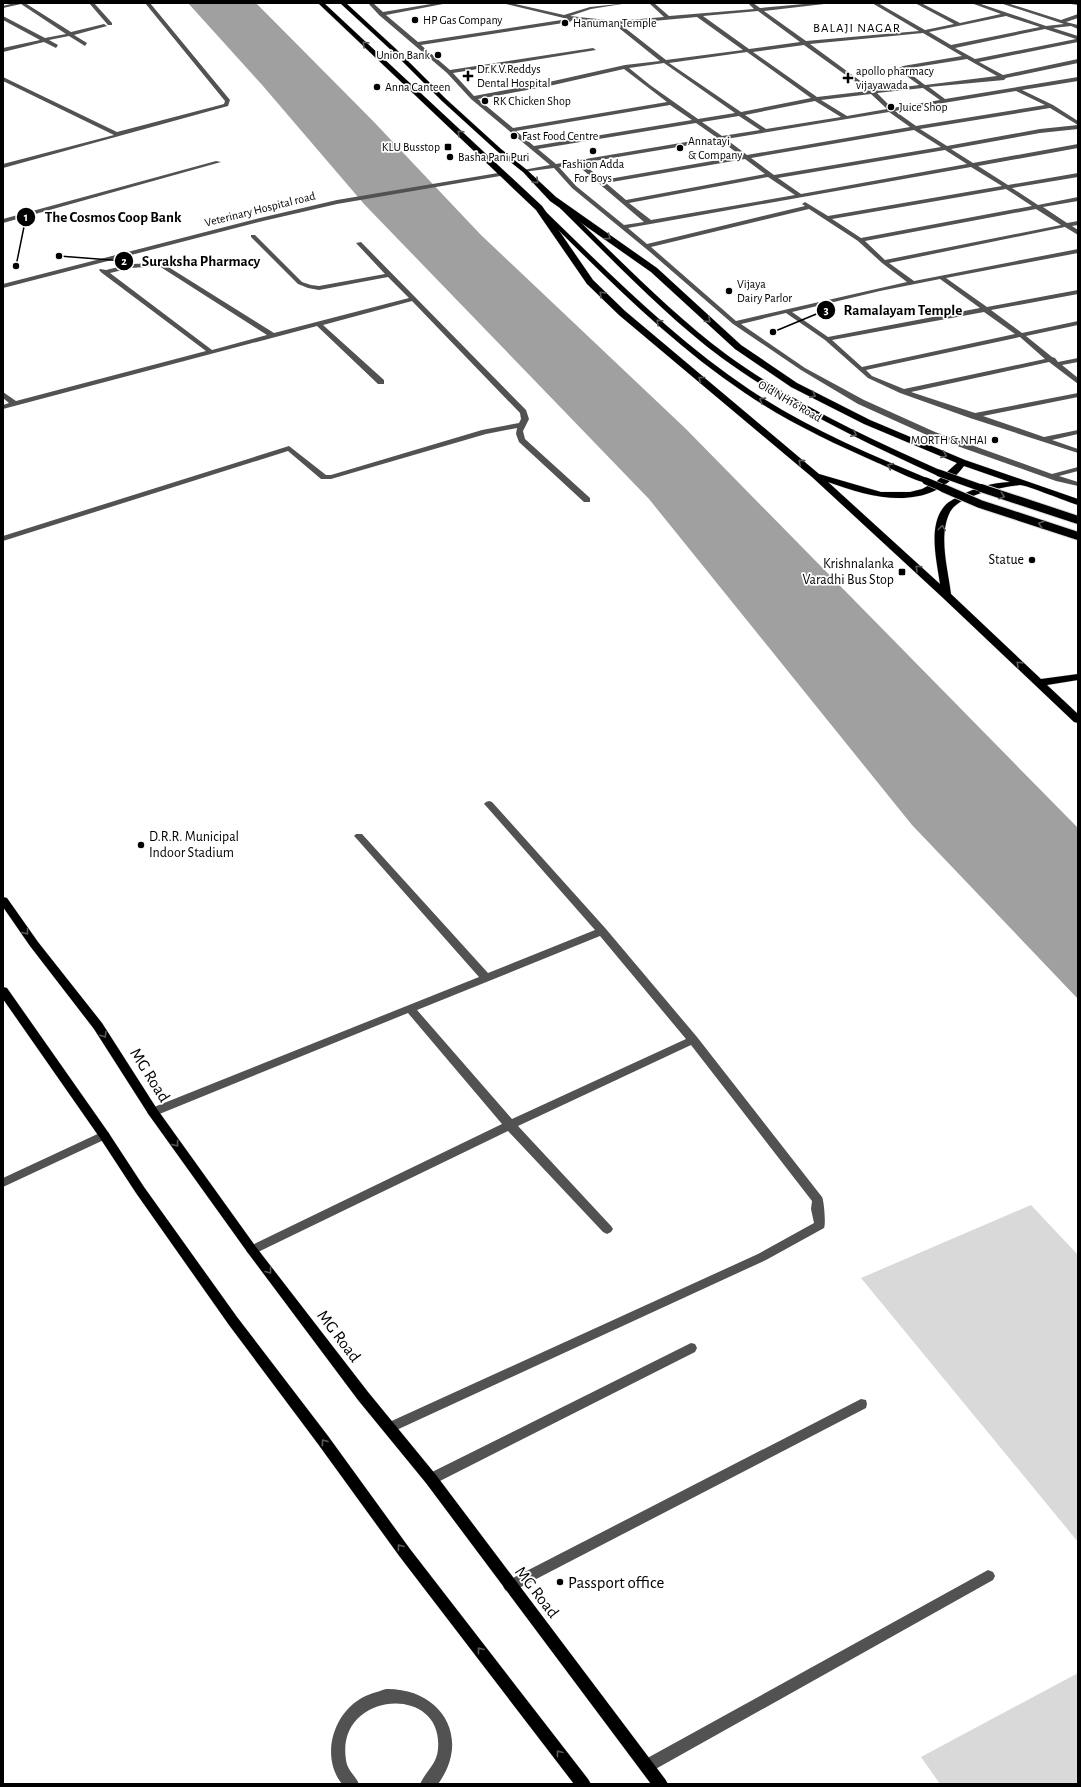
<svg xmlns="http://www.w3.org/2000/svg" width="1081" height="1787" font-family="'Alegreya Sans',sans-serif">
	<style>
		.green { fill: #d9d9d9 }
		.water { fill: #a0a0a0 }
		.lines { fill: none; stroke-linecap: round; stroke-linejoin: round }
		.major-casing { stroke: #dbdbdb; stroke-width: 1 }
		.highway-casing { stroke: #dbdbdb; stroke-width: 1 }
		.minor { fill: #525252; fill-rule: evenodd }
		.major { fill: #000; fill-rule: evenodd }
		.highway { fill: #000; fill-rule: evenodd }
		.major-bridge-far1-casing { stroke: #dbdbdb; stroke-width: 8; stroke-linecap: butt }
		.major-bridge-casing { stroke: #dbdbdb; stroke-width: 10; stroke-linecap: butt }
		.major-bridge-far1 { stroke: #000; stroke-width: 7 }
		.major-bridge { stroke: #000; stroke-width: 8 }
		.oneway { stroke: #595959 }
		.poi-dot { fill: #000; stroke: #fff; stroke-width: 1.5 }
		.labels { text-anchor: middle; dominant-baseline: central; stroke-width: 3.5; stroke-linejoin: round; paint-order: stroke }
		.far-poi-label { font-size: 12px; fill: #000; stroke: #fff; text-anchor: start }
		.far-street-label { font-size: 12px; fill: #000; stroke: #fff }
		.far-neighbourhood-label { font-size: 13px; letter-spacing: 1px; fill: #000; stroke: #fff }
		.poi-label { font-size: 14px; fill: #000; stroke: #fff; text-anchor: end }
		.near-street-label { font-size: 17px; fill: #000; stroke: #fff }
		.near-poi-label { font-size: 17px; fill: #000; stroke: #fff; text-anchor: start }
		.leader { fill: none; stroke: #000; stroke-width: 1.5 }
		.callout-dot { fill: #000; stroke: #fff; stroke-width: 1.5 }
		.mark-label { font-size: 12px; text-anchor: middle; font-weight: bold; fill: #fff }
		.callout-label { font-size: 15px; text-anchor: middle; font-weight: bold; fill: #000; stroke: #fff; stroke-width: 3.5; stroke-linejoin: round; paint-order: stroke }
	</style>
	<rect width="100%" height="100%" fill="#fff"/>
	<!-- green -->
	<g class="green">
		<path d="M1031,1205l47,50v287l-217,-264z"/>
		<path d="M1078,1673v111h-138l-19,-27z"/>
	</g>
	<!-- water -->
	<path class="water" d="M188,3h68l118,119 107,113 205,194 392,399v171l-166,-174 -263,-326 -285,-295 -101,-118z"/>
	<g class="lines">
		<defs>
			<g id="major">
				<path d="M560,206h4c53,51 104,105 163,149 66,48 140,83 215,116v4h-6c-74,-34 -148,-69 -214,-117 -59,-44 -110,-99 -162,-150z"/>
				<path d="M541,211h4c65,63 129,128 205,179 55,37 118,64 179,89v4c-8,1 -41,-16 -51,-20 -46,-20 -92,-42 -133,-70 -76,-51 -139,-116 -204,-180z"/>
				<path d="M3,897l4,1 31,44 64,81 55,86 99,138 112,145 68,83 229,304 3,5h-17l-225,-301 -68,-83 -110,-147 -99,-138 -55,-86 -64,-83 -27,-39z"/>
				<path d="M3,987l4,1 101,144 36,55 93,130 91,119 82,113 178,230 3,5h-17l-174,-227 -82,-113 -89,-119 -93,-132 -36,-55 -97,-139z"/>
			</g>
			<path id="highway" d="M318,3h6l218,203 51,74 32,31 194,163 62,18h29l12,-3 15,-8 20,-18 -93,-39 -73,-37 -56,-38 -84,-77 -101,-71 -27,-29 -26,-21 -55,-50 -51,-51 -51,-47h6l49,45 51,51 55,50 26,21 29,27 101,71 84,77 56,38 73,37 95,40 113,39v6c-11,-3 -51,-20 -58,-20 -18,2 -61,10 -70,27 -12,24 -2,57 1,82l90,85 37,-5v6l-31,5 31,29v9l-4,-1 -132,-125 -130,-120 -193,-162 -32,-31 -51,-74zM964,466l46,16c-18,1 -34,5 -50,14 -6,3 -13,6 -17,12 -15,20 -6,54 -3,76l-112,-102c47,17 101,31 136,-16z"/>
		</defs>
		<!-- major casing -->
		<use href="#major" class="major-casing"/>
		<!-- highway casing -->
		<use href="#highway" class="highway-casing"/>
		<!-- minor -->
		<g class="minor">
			<path d="M14,3h11l46,29 33,-8 3,2 -33,9 13,8 -2,3 -16,-10 -20,4 9,5 -2,3 -12,-6 -41,10v-4l37,-8 -37,-20v-4l42,22 21,-4 -45,-30 -18,4v-2z"/>
			<path d="M89,3h5l18,20v2h-4z"/>
			<path d="M145,3h5l80,97 -2,6 -225,62v-4l111,-29 -111,-54v-4l114,55 107,-28 1,-3z"/>
			<path d="M368,3h5l10,9 54,-9h11l-62,12 32,27 150,-23 -66,-16h9l53,12 26,-8 38,-4 -37,6 -21,7 45,5 49,-4 -15,-14h5l15,13 85,-7 -6,-6h5l7,5 55,-5h18l-69,8 42,30 113,-10 -47,-28h6l47,27 29,-6 -39,-21h6l39,20 41,-9 -30,-11h7l68,23 18,-2 -64,-21h7l54,17 17,-6v4l-12,4 12,3v4l-7,-3 -18,2 25,8v6l-99,20 24,13 75,-16v4l-72,15 -2,2 -75,7 16,12 133,-22v4l-56,9 31,15 25,16v4l-28,-17 -130,21 27,17 93,-17 38,-4v4l-38,4 -89,16 22,14 105,-19v4l-100,18 30,19 70,-12v4l-66,11 26,17 40,-8v4l-35,6 24,16 11,-2v4l-6,1 6,4v5l-13,-8 -176,36 25,18 164,-32v4l-132,25 41,29 91,-17v4l-87,16 31,23 56,-12v4l-52,11 26,21 3,1 3,4 20,-4v4l-16,3 16,13v6l-29,-22 -138,30 64,21 103,-20v4l-95,19 61,21 34,-7v4l-26,6 26,9v4l-108,-35 -70,-25 -32,-15 -43,-38 -39,-27 -45,11 64,44 59,32 71,32 117,42 26,-7v4l-19,5 19,6v4l-22,-5 -127,-45 -71,-32 -57,-34 -68,-46 -83,-72 -78,-64 -18,-20 -31,4v-2l27,-5 -79,-66 -24,-26 -68,-58zM758,11l42,31 -51,7 -46,-33zM1006,16l34,11 -89,18 -22,-13zM697,17l46,33 -77,10 -46,-36zM572,20l42,4 46,37 -35,4 -76,17 -75,14 -21,-23 143,-23 -3,-2 -143,22 -29,-25 149,-23zM1045,29l31,10 -101,20 -20,-11zM923,33l39,23 -59,10 -6,3 22,16 -45,6 -64,-47zM804,45l64,46 -51,6 -64,-45zM747,52l64,46 -70,14 -72,-49zM967,59l30,17 -72,9 -21,-16zM664,63l71,50 -37,6 -48,-34 -21,-17zM624,69l43,33 -154,26 -35,-29 71,-13zM923,88l17,12 -48,8 -15,-15zM1016,91l29,14 -129,21 -21,-15zM871,94l16,15 -40,7 -26,-16zM815,101l26,16 -75,12 -21,-14zM670,105l22,15 -158,26 -18,-15zM889,112l21,15 -163,28 -21,-16zM739,116l21,14 -38,6 -20,-14zM696,123l20,14 -160,27 -18,-15zM914,130l27,17 -167,28 -23,-17zM720,140l21,16 -138,24 -21,-17zM945,150l22,14 -166,30 -23,-16zM745,159l20,15 -139,26 -20,-17zM576,164l68,58 -20,3 -48,-39 -17,-19zM971,167l31,19 -174,30 -23,-14 -3,2 3,2 -158,38 -19,-16zM768,177l27,18 -144,25 -22,-17zM1006,189l26,17 -171,32 -29,-19zM809,209l49,32 24,22 25,19 -171,39 -85,-74zM1036,209l25,16 -176,35 -20,-19zM940,279l40,29 -152,29 -36,-25 88,-21zM984,312l31,22 -153,33 -30,-27zM1020,337l25,22 -141,30 -32,-13 -6,-6z"/>
			<path d="M1071,3h7v2l-7,-1z"/>
			<path d="M216,161l5,1 -218,61v-4z"/>
			<path d="M504,172l3,2 -1,1 -169,29 -74,17 -260,67v-4l257,-66 77,-18z"/>
			<path d="M251,235h4l47,47 9,3 8,1 66,-12 -29,-31 5,-1 165,168 3,9 -6,12 2,8 65,59v4h-6l-65,-60 -3,-8 1,-6 -31,6 -155,45h-10l-33,-28 -285,90v-5l286,-90 37,29h5l151,-45 37,-7 2,-4 -1,-6 -108,-112 -89,24 61,55v4h-6l-61,-58 -314,83v-4l6,-2 -6,-5v-6l13,9 190,-50 -104,-78 -3,-3 1,-1 6,1 25,-6 31,-1 112,70 135,-35 -21,-21 -69,13 -11,-2 -10,-4 -47,-47zM159,266l108,69 -55,15 -102,-77 21,-5z"/>
			<path d="M489,801l3,1 114,127 91,108 125,160c2,3 4,28 2,31l-58,32 -376,173 -5,-1 -2,-4 2,-4 373,-170 56,-31 -3,-14 1,-8 -121,-156 -173,81 93,100 2,3 -2,3 -4,2 -4,-2 -95,-101 -252,122 -4,2 -4,-2 -2,-3 2,-3 254,-123 -94,-111 -251,102h-8l-2,-3 2,-3 330,-132 -123,-139 -2,-2 2,-2h6l126,139 107,-43 -109,-124 -2,-2 2,-2zM600,936l86,103 -174,80 -95,-109z"/>
			<path d="M104,1131l4,1 2,3 -2,3 -105,49v-9z"/>
			<path d="M691,1343l4,1 2,4 -2,4 -259,131 -5,2 -5,-2 -2,-4 2,-4z"/>
			<path d="M861,1399l5,1 1,4 -1,4 -351,182 -5,2 -5,-2 -2,-4 2,-4z"/>
			<path d="M988,1570l5,2 2,4 -2,4 -341,191 -5,2 -5,-2 -2,-5 2,-5z"/>
			<path d="M386,1689c55,-1 86,49 52,95h-18c6,-13 17,-20 18,-35 6,-66 -103,-58 -92,11 1,10 9,15 13,24h-17c-21,-26 -10,-68 18,-85 8,-5 17,-7 26,-10z"/>
		</g>
		<!-- major -->
		<use href="#major" class="major"/>
		<!-- highway -->
		<use href="#highway" class="highway"/>
		<defs>
			<g id="major-bridge-far1">
				<path d="M939,473l45,16"/>
				<path d="M926,481l19,8"/>
			</g>
			<g id="major-bridge">
				<path d="M943,488l37,16 98,32"/>
				<path d="M981,488l97,32"/>
			</g>
		</defs>
		<!-- major-bridge-far1 casing -->
		<use href="#major-bridge-far1" class="major-bridge-far1-casing"/>
		<!-- major-bridge casing -->
		<use href="#major-bridge" class="major-bridge-casing"/>
		<!-- major-bridge-far1 -->
		<use href="#major-bridge-far1" class="major-bridge-far1"/>
		<!-- major-bridge -->
		<use href="#major-bridge" class="major-bridge"/>
	</g>
	<!-- one-way arrows -->
	<defs><path id="oneway-chevron" d="M-2-3.5L2.5 0L-2 3.5" fill="none" stroke-width="1.6" stroke-linecap="round" stroke-linejoin="round"/></defs>
	<g class="oneway">
		<use href="#oneway-chevron" transform="translate(365 44) rotate(-137)"/>
		<use href="#oneway-chevron" transform="translate(460 133) rotate(-137)"/>
		<use href="#oneway-chevron" transform="translate(536 181) rotate(44)"/>
		<use href="#oneway-chevron" transform="translate(608 237) rotate(36)"/>
		<use href="#oneway-chevron" transform="translate(602 294) rotate(-136)"/>
		<use href="#oneway-chevron" transform="translate(708 320) rotate(42)"/>
		<use href="#oneway-chevron" transform="translate(659 322) rotate(-137)"/>
		<use href="#oneway-chevron" transform="translate(701 379) rotate(-141)"/>
		<use href="#oneway-chevron" transform="translate(813 395) rotate(27)"/>
		<use href="#oneway-chevron" transform="translate(762 400) rotate(-148)"/>
		<use href="#oneway-chevron" transform="translate(854 434) rotate(26)"/>
		<use href="#oneway-chevron" transform="translate(944 455) rotate(23)"/>
		<use href="#oneway-chevron" transform="translate(801 462) rotate(-139)"/>
		<use href="#oneway-chevron" transform="translate(890 466) rotate(-156)"/>
		<use href="#oneway-chevron" transform="translate(1002 496) rotate(19)"/>
		<use href="#oneway-chevron" transform="translate(1041 524) rotate(-161)"/>
		<use href="#oneway-chevron" transform="translate(942 528) rotate(-83)"/>
		<use href="#oneway-chevron" transform="translate(918 568) rotate(-137)"/>
		<use href="#oneway-chevron" transform="translate(1019 664) rotate(-136)"/>
		<use href="#oneway-chevron" transform="translate(26 932) rotate(54)"/>
		<use href="#oneway-chevron" transform="translate(104 1035) rotate(58)"/>
		<use href="#oneway-chevron" transform="translate(176 1144) rotate(54)"/>
		<use href="#oneway-chevron" transform="translate(269 1271) rotate(53)"/>
		<use href="#oneway-chevron" transform="translate(324 1442) rotate(-126)"/>
		<use href="#oneway-chevron" transform="translate(400 1547) rotate(-126)"/>
		<use href="#oneway-chevron" transform="translate(480 1650) rotate(-128)"/>
		<use href="#oneway-chevron" transform="translate(559 1753) rotate(-128)"/>
	</g>
	<!-- markers -->
	<g class="poi-dot">
		<circle cx="415" cy="20" r="4"/>
		<circle cx="565" cy="23" r="4"/>
		<circle cx="438" cy="55" r="4"/>
		<path d="M466 70h4v4h4v4h-4v4h-4v-4h-4v-4h4z"/>
		<path d="M846 72h4v4h4v4h-4v4h-4v-4h-4v-4h4z"/>
		<circle cx="377" cy="87" r="4"/>
		<circle cx="485" cy="101" r="4"/>
		<circle cx="891" cy="107" r="4"/>
		<circle cx="514" cy="136" r="4"/>
		<rect x="444" y="143" width="8" height="8" rx="2"/>
		<circle cx="680" cy="148" r="4"/>
		<circle cx="593" cy="151" r="4"/>
		<circle cx="450" cy="157" r="4"/>
		<circle cx="729" cy="291" r="4"/>
		<circle cx="995" cy="440" r="4"/>
		<circle cx="1032" cy="560" r="4"/>
		<rect x="898" y="568" width="8" height="8" rx="2"/>
		<circle cx="141" cy="845" r="4"/>
		<circle cx="560" cy="1582" r="4"/>
	</g>
	<g class="labels">
		<!-- far-poi labels -->
		<g class="far-poi-label">
			<text x="423" y="20">HP Gas Company</text>
			<text x="573" y="23">Hanuman Temple</text>
			<text x="430" y="55" text-anchor="end">Union Bank</text>
			<text x="477" y="69">Dr.K.V.Reddys<tspan x="477" dy="14">Dental Hospital</tspan></text>
			<text x="856" y="71">apollo pharmacy<tspan x="856" dy="14">vijayawada</tspan></text>
			<text x="385" y="87">Anna Canteen</text>
			<text x="493" y="101">RK Chicken Shop</text>
			<text x="899" y="107">Juice Shop</text>
			<text x="522" y="136">Fast Food Centre</text>
			<text x="688" y="141">Annatayi<tspan x="688" dy="14">&amp; Company</tspan></text>
			<text x="440" y="147" text-anchor="end">KLU Busstop</text>
			<text x="458" y="157">Basha Pani Puri</text>
			<text x="593" y="164" text-anchor="middle">Fashion Adda<tspan x="593" dy="14">For Boys</tspan></text>
			<text x="737" y="284">Vijaya<tspan x="737" dy="14">Dairy Parlor</tspan></text>
			<text x="987" y="440" text-anchor="end">MORTH &amp; NHAI</text>
		</g>
		<!-- far-street labels -->
		<g class="far-street-label">
			<text transform="translate(260 209) rotate(-14)">Veterinary Hospital road</text>
			<text transform="translate(790 401) rotate(30)">Old NH16 Road</text>
		</g>
		<!-- far-neighbourhood labels -->
		<g class="far-neighbourhood-label">
			<text x="857" y="28">BALAJI NAGAR</text>
		</g>
		<!-- poi labels -->
		<g class="poi-label">
			<text x="1024" y="560">Statue</text>
			<text x="894" y="564">Krishnalanka<tspan x="894" dy="16">Varadhi Bus Stop</tspan></text>
			<text x="149" y="837" text-anchor="start">D.R.R. Municipal<tspan x="149" dy="16">Indoor Stadium</tspan></text>
		</g>
		<!-- near-street labels -->
		<g class="near-street-label">
			<text transform="translate(150 1075) rotate(58)">MG Road</text>
			<text transform="translate(339 1336) rotate(53)">MG Road</text>
			<text transform="translate(537 1592) rotate(52)">MG Road</text>
		</g>
		<!-- near-poi labels -->
		<g class="near-poi-label">
			<text x="568" y="1582">Passport office</text>
		</g>
	</g>
	<!-- callouts -->
	<path class="leader" d="M16 266L26 217M59 256L124 261M773 332L826 310"/>
	<g class="callout-dot">
		<circle cx="16" cy="266" r="4"/>
		<circle cx="59" cy="256" r="4"/>
		<circle cx="773" cy="332" r="4"/>
		<circle cx="26" cy="217" r="10"/>
		<circle cx="124" cy="261" r="10"/>
		<circle cx="826" cy="310" r="10"/>
	</g>
	<g class="mark-label">
		<text x="26" y="221">1</text>
		<text x="124" y="265">2</text>
		<text x="826" y="314">3</text>
	</g>
	<g class="callout-label">
		<text x="113" y="222">The Cosmos Coop Bank</text>
		<text x="201" y="266">Suraksha Pharmacy</text>
		<text x="903" y="315">Ramalayam Temple</text>
	</g>
	<!-- border -->
	<rect width="1081" height="1787" fill="none" stroke="#000000" stroke-width="8"/>
</svg>
